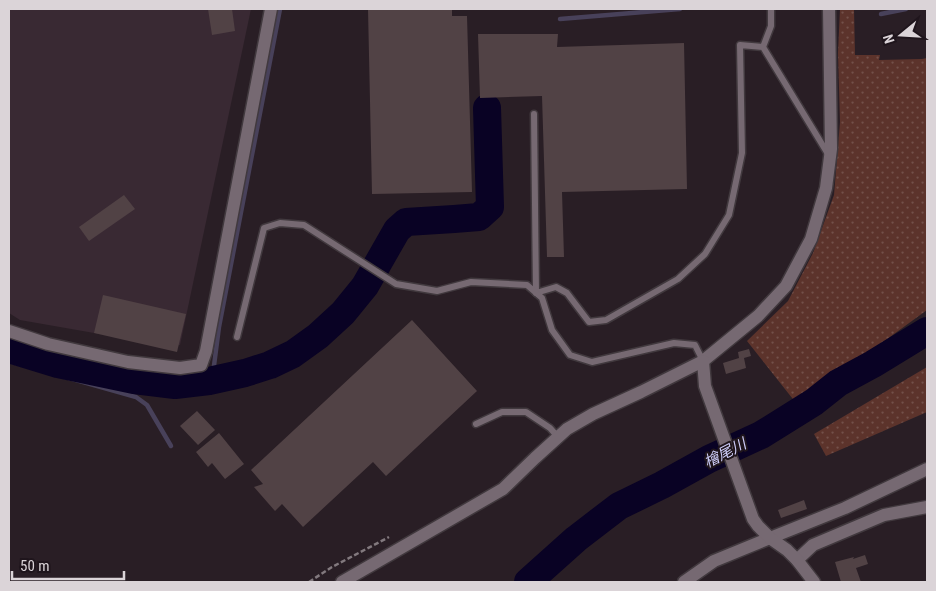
<svg xmlns="http://www.w3.org/2000/svg" width="936" height="591" font-family="'Roboto Condensed','Noto Sans JP',sans-serif">
	<style>
		.built { fill: #392933 }
		.grass { fill: url(#grass-dots) }
		.lines { fill: none; stroke-linecap: round; stroke-linejoin: round }
		.stream { stroke: #48415a; stroke-width: 4.5 }
		.river { stroke: #090224; stroke-width: 28 }
		.building { fill: #514245 }
		.lane-casing { stroke: #41393e; stroke-width: 9 }
		.street-casing { stroke: #41393e; stroke-width: 15 }
		.secondary-casing { stroke: #41393e; stroke-width: 15 }
		.path { stroke: #82797e; stroke-width: 2.5; stroke-dasharray: 5 2.5; stroke-linecap: butt }
		.lane { stroke: #766972; stroke-width: 6 }
		.street { stroke: #766972; stroke-width: 12 }
		.secondary { stroke: #766972; stroke-width: 12 }
		.labels { text-anchor: middle; dominant-baseline: central; stroke-width: 4; stroke-linejoin: round; paint-order: stroke }
		.water-label { font-size: 15px; font-style: italic; fill: #cecdf9; stroke: #1f151c }
	</style>
	<defs>
		<pattern id="grass-dots" width="8" height="8" patternUnits="userSpaceOnUse" patternTransform="scale(1.25)"><rect width="8" height="8" fill="#5c332b"/><path d="M2 2h.1M6 6h.1" fill="none" stroke="#735049" stroke-width="1.8" stroke-linecap="round"/></pattern>
	</defs>
	<rect width="100%" height="100%" fill="#291e25"/>
	<!-- built -->
	<path class="built" d="M9,9h242l-71,336 -86,-12 -74,-13 -11,-7z"/>
	<!-- grass -->
	<g class="grass">
		<path d="M840,9h14l1,46h25l-1,5 43,-1 5,-1v252l-55,40 -76,53 -49,-62 41,-40 25,-48 21,-58 6,-73 -2,-69z"/>
		<path d="M927,367v45l-101,44 -12,-22z"/>
	</g>
	<g class="lines">
		<!-- stream -->
		<g class="stream">
			<path d="M881,14l25,-5"/>
			<path d="M560,19l120,-10"/>
			<path d="M9,361l127,36 11,8 24,41"/>
			<path d="M212,381l7,-54 61,-318"/>
		</g>
		<!-- river -->
		<g class="river">
			<path d="M9,349l49,15 76,16 41,5 34,-4 36,-8 25,-8 23,-11 25,-18 25,-23 22,-27 32,-56 9,-8 48,-3 25,-2 11,-10 -3,-99"/>
			<path d="M528,582l48,-43 43,-33 43,-21 47,-26 52,-24 53,-33 24,-19 35,-19 54,-33"/>
		</g>
	</g>
	<!-- building -->
	<g class="building">
		<path d="M208,9h24l3,22 -23,4z"/>
		<path d="M368,9h84v7h15l5,176 -100,2z"/>
		<path d="M478,34h80l-1,13 127,-4 3,146 -125,3 2,65h-17l-5,-161 -62,2z"/>
		<path d="M124,195l11,14 -46,32 -10,-14z"/>
		<path d="M103,295l83,19 -9,38 -83,-19z"/>
		<path d="M412,320l65,71 -91,85 -13,-14 -70,65 -21,-23 -7,7 -21,-24 9,-3 -12,-14z"/>
		<path d="M749,349l2,7 -7,2 2,10 -20,6 -3,-11 16,-5 -1,-6z"/>
		<path d="M197,411l18,19 -17,15 -18,-19z"/>
		<path d="M219,433l25,31 -19,15 -13,-16 -4,4 -12,-15z"/>
		<path d="M804,500l3,9 -26,9 -3,-8z"/>
		<path d="M865,555l3,9 -12,4 5,14h-20l-6,-20 19,-5 -1,2z"/>
	</g>
	<g class="lines">
		<defs>
			<g id="lane">
				<path d="M763,47l8,-21v-17"/>
				<path d="M534,114l2,179 20,-6 11,6 22,29 17,-2 72,-41 27,-25 24,-39 13,-62 -2,-108 23,2 65,107"/>
				<path d="M237,337l27,-109 16,-5 24,2 92,59 41,7 34,-9 56,3 15,13 10,32 18,25 22,7 82,-19 21,2 8,16"/>
				<path d="M476,424l26,-12h24l24,16 8,9"/>
			</g>
			<g id="street">
				<path d="M9,331l39,13 80,18 52,6 21,-3 5,-14 65,-342"/>
				<path d="M703,361l55,-45 28,-30 25,-47 15,-51 5,-39 -2,-140"/>
				<path d="M797,560l16,-15 71,-30 43,-8"/>
				<path d="M684,582l30,-21 56,-23"/>
			</g>
			<g id="secondary">
				<path d="M770,538l75,-30 82,-39"/>
				<path d="M342,582l161,-93 32,-31 32,-29 26,-15 48,-22 62,-31 2,25 48,133 5,7 12,12 17,12 10,10 17,22"/>
			</g>
		</defs>
		<!-- lane casing -->
		<use href="#lane" class="lane-casing"/>
		<!-- street casing -->
		<use href="#street" class="street-casing"/>
		<!-- secondary casing -->
		<use href="#secondary" class="secondary-casing"/>
		<!-- path -->
		<path class="path" d="M309,582l23,-15 57,-30"/>
		<!-- lane -->
		<use href="#lane" class="lane"/>
		<!-- street -->
		<use href="#street" class="street"/>
		<!-- secondary -->
		<use href="#secondary" class="secondary"/>
	</g>
	<g class="labels">
		<!-- water labels -->
		<g class="water-label">
			<text transform="translate(725 453) rotate(-27)">檜尾川</text>
		</g>
	</g>
	<!-- border -->
	<rect width="936" height="591" fill="none" stroke="#dbd4d8" stroke-width="20"/>
	<!-- north arrow -->
	<g transform="translate(901 35) rotate(252)" stroke="#1f151c" stroke-width="4" paint-order="stroke">
	<path d="M0-4L9 19L0 12L-9 19Z" fill="#dbd4d8"/>
	<text y="-8" font-size="14" font-weight="bold" text-anchor="middle" fill="#dbd4d8">N</text>
	</g>
	<!-- scale -->
	<path d="M12 571v8h112v-8" fill="none" stroke="#dbd4d8" stroke-width="2.5"/>
	<text x="20" y="571" font-size="15" fill="#dbd4d8" stroke="#1f151c" stroke-width="4" paint-order="stroke">50 m</text>
</svg>
